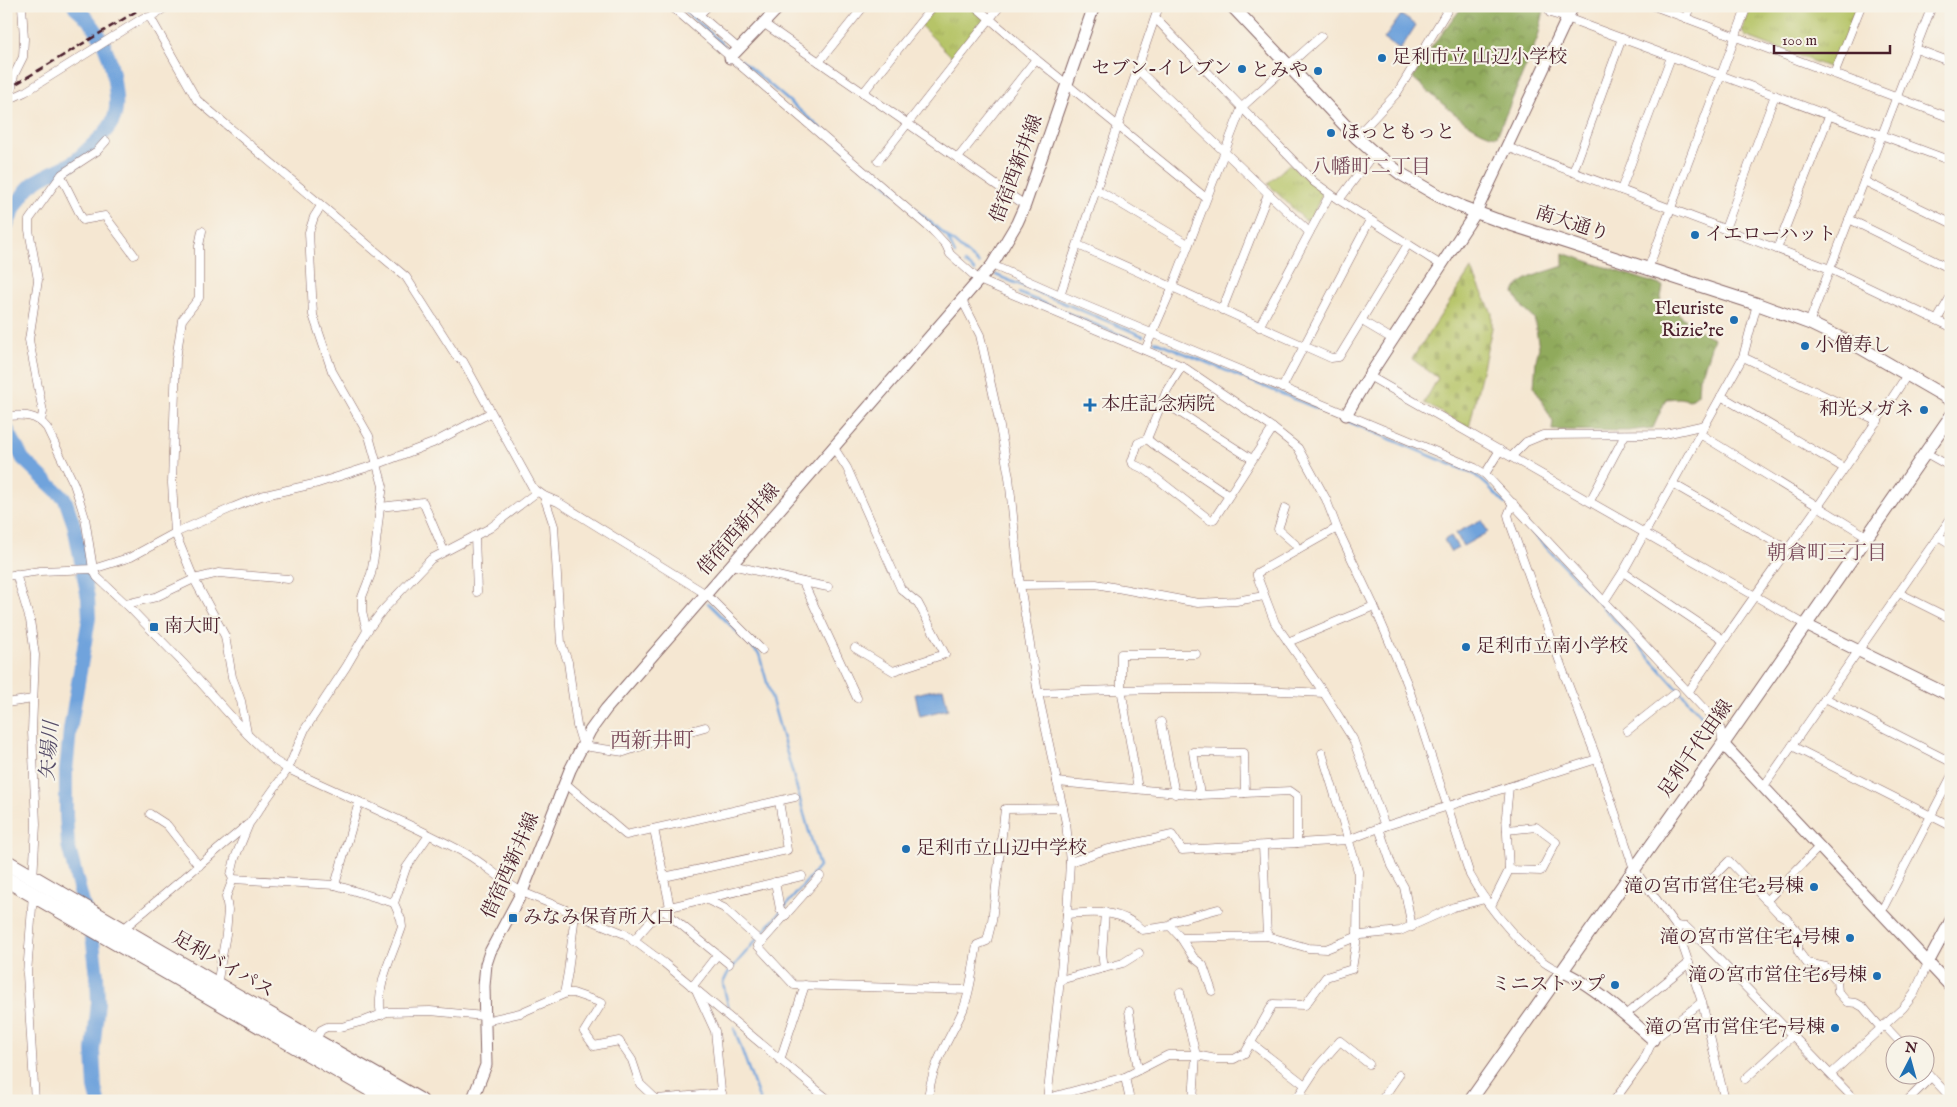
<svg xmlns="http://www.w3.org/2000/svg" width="1957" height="1107" font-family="'IM FELL English','Noto Serif JP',serif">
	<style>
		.grass { fill: url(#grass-tufts); stroke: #807249 }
		.forest { fill: url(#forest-crowns); stroke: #6d6444 }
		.cemetery { fill: url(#cemetery-stones); stroke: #807249 }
		.water { fill: #70a3dc; stroke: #5d6184 }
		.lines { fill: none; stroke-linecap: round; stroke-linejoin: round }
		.stream { stroke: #70a3dc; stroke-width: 2.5 }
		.river { stroke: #70a3dc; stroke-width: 14 }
		.street-casing { stroke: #866565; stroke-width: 9 }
		.secondary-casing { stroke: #866565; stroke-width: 13 }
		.primary-casing { stroke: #866565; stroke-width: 14 }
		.highway-casing { stroke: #866565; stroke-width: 17 }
		.street { stroke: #fff; stroke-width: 8 }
		.secondary { stroke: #fff; stroke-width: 11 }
		.primary { stroke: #fff; stroke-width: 12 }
		.highway { stroke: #fff; stroke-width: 15 }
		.rail { stroke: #4a1f2b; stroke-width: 2.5; stroke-dasharray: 8 4; stroke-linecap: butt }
		.poi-dot { fill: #1f6fb2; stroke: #f7f3e8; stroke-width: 2 }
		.labels { text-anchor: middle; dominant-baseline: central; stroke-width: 4.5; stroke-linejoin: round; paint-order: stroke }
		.poi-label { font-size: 19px; fill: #4a1f2b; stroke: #f7f3e8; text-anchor: start }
		.street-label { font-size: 19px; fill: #4a1f2b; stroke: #f7f3e8 }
		.neighbourhood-label { font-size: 20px; fill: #784959; stroke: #f7f3e8 }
		.water-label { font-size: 20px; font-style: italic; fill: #574d69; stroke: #f7f3e8 }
		.quarter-label { font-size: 21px; fill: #784959; stroke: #f7f3e8 }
	</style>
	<defs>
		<pattern id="grass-tufts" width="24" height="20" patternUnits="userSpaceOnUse" patternTransform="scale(1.25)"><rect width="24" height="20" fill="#b6c467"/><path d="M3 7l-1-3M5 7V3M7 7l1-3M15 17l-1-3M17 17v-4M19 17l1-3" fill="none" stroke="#9ea85a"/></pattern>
		<pattern id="forest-crowns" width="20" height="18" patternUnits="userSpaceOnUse" patternTransform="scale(1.25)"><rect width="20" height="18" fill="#90aa5c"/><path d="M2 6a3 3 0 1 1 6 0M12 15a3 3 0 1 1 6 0" fill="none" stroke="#788a4c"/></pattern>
		<pattern id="cemetery-stones" width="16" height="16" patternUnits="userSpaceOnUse" patternTransform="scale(1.25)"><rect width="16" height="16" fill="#b6c467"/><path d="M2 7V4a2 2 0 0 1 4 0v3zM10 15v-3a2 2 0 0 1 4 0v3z" fill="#9ea85a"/></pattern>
	</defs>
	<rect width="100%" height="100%" fill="#f7f3e8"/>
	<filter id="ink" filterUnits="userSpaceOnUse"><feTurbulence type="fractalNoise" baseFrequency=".02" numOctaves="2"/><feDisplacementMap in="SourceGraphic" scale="10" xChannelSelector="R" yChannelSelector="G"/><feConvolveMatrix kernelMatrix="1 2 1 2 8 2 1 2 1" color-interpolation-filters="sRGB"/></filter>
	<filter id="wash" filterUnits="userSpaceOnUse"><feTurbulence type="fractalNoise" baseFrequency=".0096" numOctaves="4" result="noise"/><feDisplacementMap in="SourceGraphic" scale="20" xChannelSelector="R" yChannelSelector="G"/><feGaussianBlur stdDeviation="1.12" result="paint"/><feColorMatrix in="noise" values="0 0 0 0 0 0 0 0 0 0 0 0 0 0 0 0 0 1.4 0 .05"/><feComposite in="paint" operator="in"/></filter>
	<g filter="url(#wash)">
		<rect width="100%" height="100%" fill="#f5e7d2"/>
		<!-- grass -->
		<g class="grass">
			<path d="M937,6h34l15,12 -33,40 -32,-32z"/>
			<path d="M1751,6h106l-22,59 -7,2 -83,-31 -3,-5z"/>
			<path d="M1289,164l31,27 2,4 -12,25h-5l-37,-36z"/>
		</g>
		<!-- forest -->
		<g class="forest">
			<path d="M1463,6h82l-7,31 -41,99c-25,-2 -65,-42 -84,-58l18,-30z"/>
			<path d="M1563,253l100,33 -3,17c22,8 32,27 54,35l-11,33 -4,6 -1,17 -8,6 -11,-2 -13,1 -13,29 -25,3 -76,-1 1,-8 -19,-35 2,-27 3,-13 -5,-29 -10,-9 -10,-15c2,-17 35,-22 49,-28z"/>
		</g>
		<!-- cemetery -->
		<path class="cemetery" d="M1471,269l21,44v15l-23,100 -45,-25 14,-25 -26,-19z"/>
		<!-- water -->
		<g class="water">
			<path d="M1401,15l15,10 -16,25 -16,-11z"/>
			<path d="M1481,520l7,12 -25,14 -7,-13z"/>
			<path d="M1451,536l7,12 -7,4 -7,-12z"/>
			<path d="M943,688l5,21 -28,7 -5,-22z"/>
		</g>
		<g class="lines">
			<!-- stream -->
			<g class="stream">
				<path d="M680,6l48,43"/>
				<path d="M741,60l238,204"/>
				<path d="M948,239l7,15"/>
				<path d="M965,263l10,8"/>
				<path d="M996,275l147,61"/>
				<path d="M1019,293l121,50"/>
				<path d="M1155,341l319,133 14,12 17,18"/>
				<path d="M1514,513l125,133 64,71"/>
				<path d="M708,603l51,51 60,213 -91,106 -5,10 6,27"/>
				<path d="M734,1028l26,73"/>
			</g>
			<!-- river -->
			<g class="river">
				<path d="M6,227c8,-17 15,-36 32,-47 10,-7 23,-11 34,-17 7,-5 14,-12 20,-18 29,-25 26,-35 21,-71 -5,-28 -17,-50 -39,-68"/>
				<path d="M6,427l17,32 42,40 9,26 14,73 1,20 -19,112 -4,42v44l2,29 25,97 4,35 1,25 -5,49 2,37 3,13"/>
			</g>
		</g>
	</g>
	<g filter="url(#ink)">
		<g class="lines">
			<defs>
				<g id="street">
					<path d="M671,6l261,224 14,15 4,9 29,26 203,86 91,62 25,20 28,51 11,29 37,78 33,77 63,192c15,28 61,87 91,96"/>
					<path d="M689,6l50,43"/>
					<path d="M975,6l61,53 170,139"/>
					<path d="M1548,6l2,7 17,5 384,143"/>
					<path d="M1654,6l297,112"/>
					<path d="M699,15l9,-9"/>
					<path d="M150,17l47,83 209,177 51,80 6,4 70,127 11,8 14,6 148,92 56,56"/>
					<path d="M1686,18l4,-12"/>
					<path d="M1156,19l158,163 25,18 102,65"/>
					<path d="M763,23l262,182"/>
					<path d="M1916,49l35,13"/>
					<path d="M819,62l45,-56"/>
					<path d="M1138,70l171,162"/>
					<path d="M1834,74l27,-68"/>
					<path d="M863,93l70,-87"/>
					<path d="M10,99l15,-7 118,-74 7,-1 18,-11"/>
					<path d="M6,107l4,-8 4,-24 9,-18 1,-18 -2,-33"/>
					<path d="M1356,137l41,-44 53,-87"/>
					<path d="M1507,147l323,122 121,58"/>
					<path d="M958,158l78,-99"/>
					<path d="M878,161l122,-155"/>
					<path d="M1573,172l49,-134"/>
					<path d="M61,176l22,44 22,-4 29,39"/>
					<path d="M1864,181l87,42"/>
					<path d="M1096,189l92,55"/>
					<path d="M1621,190l50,-133"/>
					<path d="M1339,200l35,-47"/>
					<path d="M321,206l-7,11 -5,15 4,83 19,56 37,65 14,50 -3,21"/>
					<path d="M1849,219l102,50"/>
					<path d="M1725,229l50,-134"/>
					<path d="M202,231l-3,15v52l-17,22 -6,39 -4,124 3,50 19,46 31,57 7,41 9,24 6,32"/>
					<path d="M1078,245l253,113 8,-1 69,-113"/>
					<path d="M1777,249l52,-133"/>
					<path d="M992,265l68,30 415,173 10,6 235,252 3,18"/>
					<path d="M1648,269l99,-263"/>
					<path d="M1060,295l99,-289"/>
					<path d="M962,300l18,35 18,81 11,61 11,108 18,108 28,130 4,39 -3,52 -20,187"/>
					<path d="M1222,310l46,-116"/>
					<path d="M1937,320l14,-24"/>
					<path d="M1362,321l32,19"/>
					<path d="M1809,323l123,-317"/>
					<path d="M1259,327l71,-133"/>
					<path d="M1145,350l27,-62 70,-181 79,-71"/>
					<path d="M1743,357l135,64"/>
					<path d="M1182,366l-15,24 -20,49 -9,4 -6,18 1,3 13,6 64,50 4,-1 59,-91"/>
					<path d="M1369,376l437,249"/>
					<path d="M1282,388l88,-168"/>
					<path d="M1721,396l123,72"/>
					<path d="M1162,401l90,58"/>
					<path d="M6,416c17,-1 30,-2 41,12l27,56 6,18 5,16 8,51 4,8 31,29 55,57 64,71 28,27 13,8c59,28 120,53 177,84 20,11 37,28 57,39l103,42 39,29 166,138"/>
					<path d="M41,421l2,-9 -14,-72 9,-60 -9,-50v-10l33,-46 35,-23 9,-10"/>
					<path d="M1700,434l168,103"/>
					<path d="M1147,439l6,5 76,51"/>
					<path d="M834,448l13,20 54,121 17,14 27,51 -52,17 -38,-23"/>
					<path d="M1926,453l25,14"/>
					<path d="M1512,456l14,-14 17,-7 122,-1 40,-9"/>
					<path d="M1485,474l15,-24"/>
					<path d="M1673,484l114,65"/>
					<path d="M544,496l10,30 7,117 7,19 9,64 6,20 41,6 45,-15 36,-10"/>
					<path d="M1590,501l35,-66"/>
					<path d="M1513,503l-5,12 3,11 55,153 31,80 37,110 42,57 26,76 23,99"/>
					<path d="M1285,508l-7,21 17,15 3,6"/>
					<path d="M1337,528l-80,45v3l18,47 49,70 29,46 32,87"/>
					<path d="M475,536l2,56"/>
					<path d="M1938,536l13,8"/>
					<path d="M732,565l71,17 54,116"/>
					<path d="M1623,572l101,68"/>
					<path d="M16,574l14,46 5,35 -3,76 4,93 -3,56"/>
					<path d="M6,576l34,-5 53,-2 38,-12 44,-24 59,-26 27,-11 57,-13 60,-19 55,-21 57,-30"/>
					<path d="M803,582l25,5"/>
					<path d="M1020,585l76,-1 102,19 38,-2 28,-5"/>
					<path d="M1899,593l52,26"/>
					<path d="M1605,600l18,-28 120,-215 14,-53"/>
					<path d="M126,604l30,-7 38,-18 25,-6 69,6"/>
					<path d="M367,631l-5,-20v-14l9,-23 4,-23 5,-44 43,-5 21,49"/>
					<path d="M1288,642l86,-36"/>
					<path d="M1689,691c71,-106 149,-208 218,-316"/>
					<path d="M1038,693c96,-5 191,-6 286,0"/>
					<path d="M1825,698l126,64"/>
					<path d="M6,703l27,-4"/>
					<path d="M1161,722l14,72"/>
					<path d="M1627,731l48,-38"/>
					<path d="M1792,746l159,80"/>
					<path d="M1057,782l143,13 90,-4 7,5v47"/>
					<path d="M565,783l61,52 169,-38"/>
					<path d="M1764,786l187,-268"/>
					<path d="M1138,789l-17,-101v-34h75"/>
					<path d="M1200,795l-7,-43 51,1 1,40"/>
					<path d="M150,814l17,11 32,41"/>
					<path d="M1379,828l13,38 12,21 8,40"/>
					<path d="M654,829l16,78"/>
					<path d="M1507,830l29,-3 20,15 -15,29 -32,-1"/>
					<path d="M1263,846l4,90"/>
					<path d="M1070,862l35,-12 67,-15 10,15 166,-10 31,-12 218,-69"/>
					<path d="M820,876l-62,70 36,39 174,5"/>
					<path d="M664,877l123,-27 -8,-49"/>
					<path d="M233,879l102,6 59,18"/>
					<path d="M775,882l5,27 6,6"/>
					<path d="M335,885l24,-83"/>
					<path d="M1703,887l26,-26 50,53 7,4 13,15 -1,18 9,12 19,4 11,14 1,11 9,10 9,1 7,4 18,21"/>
					<path d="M33,894l-6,80 8,127"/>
					<path d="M703,898l21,10 38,35"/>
					<path d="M1766,901l54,-55"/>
					<path d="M1491,906l18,-36 -3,-54 3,-29"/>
					<path d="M663,910l66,54"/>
					<path d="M1881,912l70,-135"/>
					<path d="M1067,914c27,-2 55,-5 75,16l28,-4 11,12 86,-2 41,12 18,1 35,-14 39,-4 54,-24 31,-8"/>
					<path d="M1170,926l4,-5 44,-12"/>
					<path d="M1676,926l10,1 19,18 151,156"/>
					<path d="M122,930l125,-105"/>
					<path d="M1181,938l12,19 10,8 9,26"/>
					<path d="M633,941l24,-27 13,-7 132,-31"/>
					<path d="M1104,968l-2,-15 3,-41"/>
					<path d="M1060,980l63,-17 16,-10"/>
					<path d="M217,985l9,-51 2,-24 -2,-13 7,-18 -2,-4 4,-17 14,-34 39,-55 17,-40 41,-62 21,-36 15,-20 49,-52 59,-31 47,-36"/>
					<path d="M692,987l25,-32"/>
					<path d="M697,992l18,39 7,70"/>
					<path d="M1180,992l16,63 -3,46"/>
					<path d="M564,993h9l29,10 -18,29 10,14 25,-5 13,19 8,24 18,17"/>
					<path d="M1129,1011l9,59"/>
					<path d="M381,1015c-6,-30 12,-60 21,-88l-1,-8 -7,-16 12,-35 23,-33"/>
					<path d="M1625,1015l64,-52"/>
					<path d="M485,1021l35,-8 44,-19 4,-22 7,-58"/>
					<path d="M1884,1025l18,19"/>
					<path d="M315,1041l6,-11 6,-3h14l23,-6 23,-9 43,-1 54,5"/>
					<path d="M1251,1043l54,42"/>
					<path d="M780,1060l25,-75"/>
					<path d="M1924,1069l27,29"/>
					<path d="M1831,1074l72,-66 11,-14 14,-31"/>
					<path d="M1125,1077l5,24"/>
					<path d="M1745,1079l48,-44"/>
					<path d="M1299,1095l9,6"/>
					<path d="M1048,1098l77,-21 43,-22h28l20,4h18l11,-6 28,-49 32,1 21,-28 26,-8 5,-32 1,-66 -36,-118"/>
					<path d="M657,1099l65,-6"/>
					<path d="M928,1101c2,-34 21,-61 35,-91 8,-20 10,-44 14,-65l10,-4 5,-20 13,-112 58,-1"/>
					<path d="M1292,1101l7,-6 19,-29 22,-25 29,23"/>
					<path d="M1381,1101l18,-26"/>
					<path d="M1614,1101l29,-40 10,-21 49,-38"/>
					<path d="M1907,1101l24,-24"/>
				</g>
				<g id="secondary">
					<path d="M730,58l50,-52"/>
					<path d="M1346,415l23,-39 107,-164 97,-206"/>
					<path d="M1806,625l145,71"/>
					<path d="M1723,744l228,243"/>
					<path d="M1928,963l23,-43"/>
					<path d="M1561,971c30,12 68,47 92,69"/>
					<path d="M472,1101l14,-36 -2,-79 2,-22 4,-12 32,-60 48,-122 20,-39 16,-22 386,-444 25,-42 8,-18 69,-199"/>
				</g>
				<g id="primary">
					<path d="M1232,6l124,131 18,16 27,21 38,22 23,11 35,13 260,84 52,19 52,25 90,52"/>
					<path d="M1470,1101l253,-357 228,-328"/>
				</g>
				<g id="highway">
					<path d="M6,862l211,123 203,116"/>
					<path d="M6,879l385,222"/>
				</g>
			</defs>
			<!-- street casing -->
			<use href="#street" class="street-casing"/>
			<!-- secondary casing -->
			<use href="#secondary" class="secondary-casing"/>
			<!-- primary casing -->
			<use href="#primary" class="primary-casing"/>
			<!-- highway casing -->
			<use href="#highway" class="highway-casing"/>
			<!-- street -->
			<use href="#street" class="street"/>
			<!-- secondary -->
			<use href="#secondary" class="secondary"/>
			<!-- primary -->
			<use href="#primary" class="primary"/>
			<!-- highway -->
			<use href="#highway" class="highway"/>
			<!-- rail -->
			<path class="rail" d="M6,90l139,-84"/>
		</g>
	</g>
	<!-- markers -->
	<g class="poi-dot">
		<circle cx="1382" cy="58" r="5"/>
		<circle cx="1242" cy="69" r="5"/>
		<circle cx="1318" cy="71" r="5"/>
		<circle cx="1331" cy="133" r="5"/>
		<circle cx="1695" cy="235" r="5"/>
		<circle cx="1734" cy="320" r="5"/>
		<circle cx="1805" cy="346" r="5"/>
		<path d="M1087.5 397.5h5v5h5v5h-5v5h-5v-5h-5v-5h5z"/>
		<circle cx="1924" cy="410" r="5"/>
		<rect x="149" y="622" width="10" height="10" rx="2.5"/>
		<circle cx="1466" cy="647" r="5"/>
		<circle cx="906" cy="849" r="5"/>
		<circle cx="1814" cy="887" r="5"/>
		<rect x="508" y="913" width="10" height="10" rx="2.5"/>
		<circle cx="1850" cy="938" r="5"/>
		<circle cx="1877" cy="976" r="5"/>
		<circle cx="1615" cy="985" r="5"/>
		<circle cx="1835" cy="1028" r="5"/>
	</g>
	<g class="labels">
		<!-- poi labels -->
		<g class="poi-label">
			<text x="1392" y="58">足利市立 山辺小学校</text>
			<text x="1232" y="69" text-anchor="end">セブン-イレブン</text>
			<text x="1308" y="71" text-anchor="end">とみや</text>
			<text x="1341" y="133">ほっともっと</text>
			<text x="1705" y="235">イエローハット</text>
			<text x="1724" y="309" text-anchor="end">Fleuriste<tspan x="1724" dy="22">Rizie're</tspan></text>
			<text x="1815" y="346">小僧寿し</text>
			<text x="1101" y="405">本庄記念病院</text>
			<text x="1914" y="410" text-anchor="end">和光メガネ</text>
			<text x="164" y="627">南大町</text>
			<text x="1476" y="647">足利市立南小学校</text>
			<text x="916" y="849">足利市立山辺中学校</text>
			<text x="1804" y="887" text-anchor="end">滝の宮市営住宅2号棟</text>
			<text x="523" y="918">みなみ保育所入口</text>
			<text x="1840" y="938" text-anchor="end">滝の宮市営住宅4号棟</text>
			<text x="1867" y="976" text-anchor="end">滝の宮市営住宅6号棟</text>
			<text x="1605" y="985" text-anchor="end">ミニストップ</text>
			<text x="1825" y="1028" text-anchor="end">滝の宮市営住宅7号棟</text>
		</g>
		<!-- street labels -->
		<g class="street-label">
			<text transform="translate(1017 169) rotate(-69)">借宿西新井線</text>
			<text transform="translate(1572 224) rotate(18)">南大通り</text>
			<text transform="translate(739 530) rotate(-49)">借宿西新井線</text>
			<text transform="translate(1696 749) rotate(-55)">足利千代田線</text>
			<text transform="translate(511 866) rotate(-66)">借宿西新井線</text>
			<text transform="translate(223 965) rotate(30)">足利バイパス</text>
		</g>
		<!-- neighbourhood labels -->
		<g class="neighbourhood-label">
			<text x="1371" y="167">八幡町二丁目</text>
			<text x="1827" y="553">朝倉町三丁目</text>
		</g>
		<!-- water labels -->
		<g class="water-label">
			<text transform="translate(50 751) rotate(-86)">矢場川</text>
		</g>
		<!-- quarter labels -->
		<g class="quarter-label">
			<text x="652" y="741">西新井町</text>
		</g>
	</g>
	<!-- margin -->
	<rect width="1957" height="1107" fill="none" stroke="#f7f3e8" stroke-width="25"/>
	<!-- north arrow -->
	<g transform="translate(1910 1060) rotate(6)"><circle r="24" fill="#f7f3e8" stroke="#b29e9c"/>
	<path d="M0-4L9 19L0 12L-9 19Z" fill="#1f6fb2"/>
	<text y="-8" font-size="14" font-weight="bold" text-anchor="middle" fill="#4a1f2b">N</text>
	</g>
	<!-- scale -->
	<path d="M1774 45v8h116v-8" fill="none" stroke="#4a1f2b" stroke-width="2.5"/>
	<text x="1782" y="45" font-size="15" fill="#4a1f2b" stroke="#f7f3e8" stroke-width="4" paint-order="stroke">100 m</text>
</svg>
